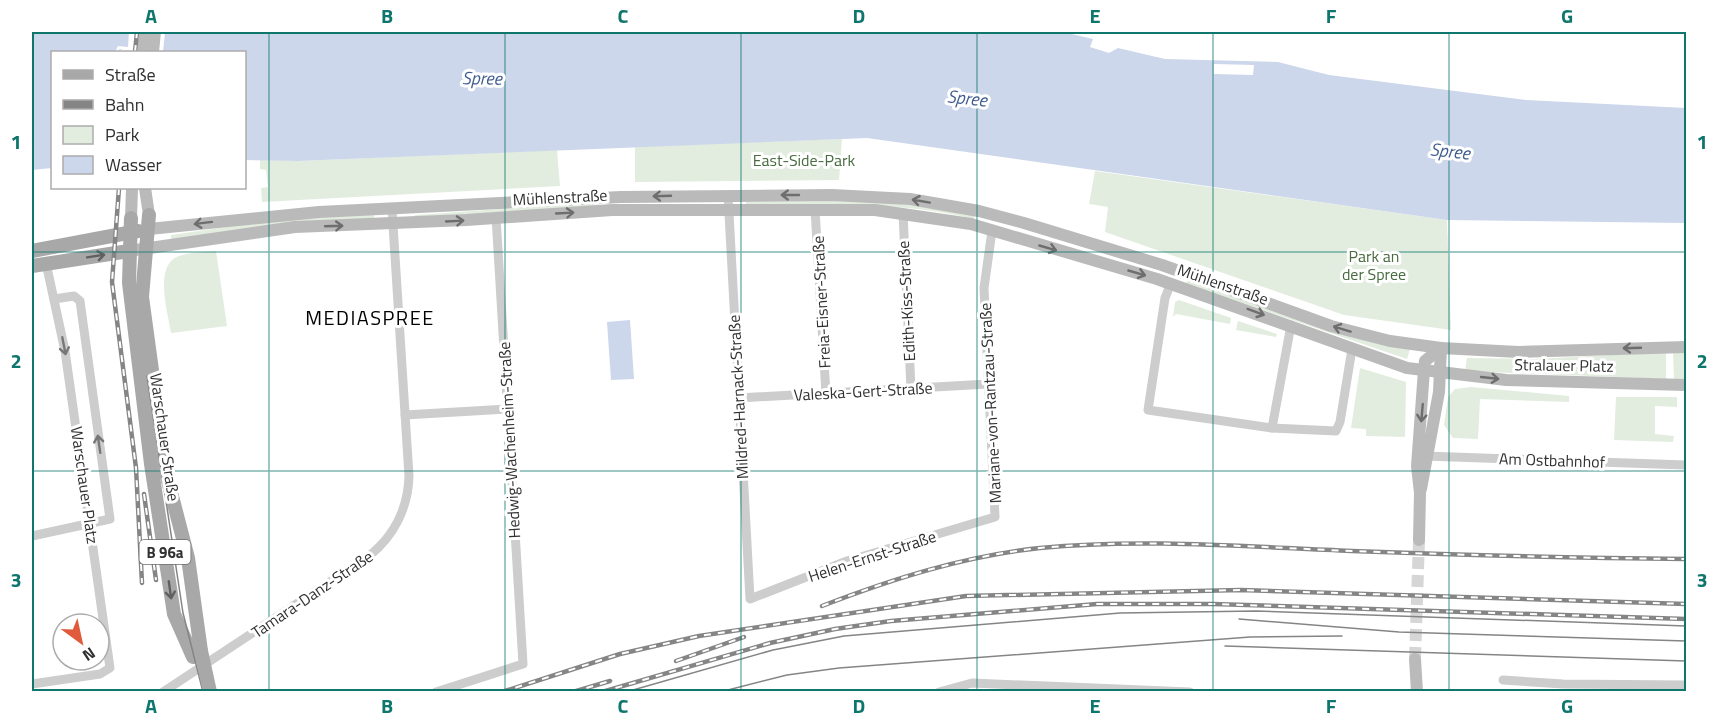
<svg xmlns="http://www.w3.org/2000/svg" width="1718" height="723" font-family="'Titillium Web',sans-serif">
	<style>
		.green { fill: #e3eddf }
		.water { fill: #cdd7eb }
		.pier { fill: #fff }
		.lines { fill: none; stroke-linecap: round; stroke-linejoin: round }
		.secondary-tunnel { stroke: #d6d6d6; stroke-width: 12; stroke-dasharray: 12 6; stroke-linecap: butt }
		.street { stroke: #cdcdcd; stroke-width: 9 }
		.secondary { stroke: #bababa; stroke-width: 12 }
		.primary { stroke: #a8a8a8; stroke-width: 14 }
		.tram { stroke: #858585; stroke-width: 1.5 }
		.rail-casing { stroke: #858585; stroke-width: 4.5 }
		.rail { stroke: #fff; stroke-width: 2; stroke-dasharray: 7; stroke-linecap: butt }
		.primary-bridge { stroke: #a8a8a8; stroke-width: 14 }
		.oneway { stroke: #6e6e6e }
		.oneway2 { stroke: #606060 }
		.oneway3 { stroke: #777 }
		.grid { fill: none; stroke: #0f766e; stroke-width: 1.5; stroke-opacity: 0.55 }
		.labels { text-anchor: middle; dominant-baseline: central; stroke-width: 6; stroke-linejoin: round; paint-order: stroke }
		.shield { fill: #fff; stroke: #6e6e6e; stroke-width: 1.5 }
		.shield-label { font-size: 15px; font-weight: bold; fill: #303030 }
		.park-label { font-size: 16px; fill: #486b3f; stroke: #fff }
		.street-label { font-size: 16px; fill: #303030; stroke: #fff }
		.water-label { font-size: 18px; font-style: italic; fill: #415c90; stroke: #fff }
		.quarter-label { font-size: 20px; letter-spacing: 1.5px; fill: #000; stroke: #fff }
		.neatline { fill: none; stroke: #0f766e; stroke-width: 2 }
		.grid-label { font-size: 20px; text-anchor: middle; font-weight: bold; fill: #0f766e }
	</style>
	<rect width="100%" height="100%" fill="#fff"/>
	<!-- green -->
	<g class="green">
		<path d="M842,139l-3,41 -204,2v-36z"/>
		<path d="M557,150l3,36 -298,16 -1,-14 7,-1 -2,-17 -6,-1v-9l38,1z"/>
		<path d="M1095,171l352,49 4,110 -107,-15 -239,-83 3,-25 -19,-3z"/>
		<path d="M871,200l104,14 -1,5c-75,-18 -151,-14 -228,-14v-3z"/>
		<path d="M593,203v4l-178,11v-3z"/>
		<path d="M374,213v6l-203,21v-5l84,-12z"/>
		<path d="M216,251l11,75 -56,7c-3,-21 -18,-68 8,-77 11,-4 26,-4 37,-5z"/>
		<path d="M1187,281l223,68 -3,10 -221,-75z"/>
		<path d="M1179,300l52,18 -1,6 -54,-10 -3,3 2,-15z"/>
		<path d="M1238,321l39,13 -1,3 -40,-7z"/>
		<path d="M1666,352v27l-201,-8 2,-13 68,1z"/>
		<path d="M1673,353h13v26h-12z"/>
		<path d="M1360,368l46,14 -1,55 -39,-1v-7l-15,-1z"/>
		<path d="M1471,387l98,9v6l-89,-3 -2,40 -25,-1 -9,-13 4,-28 7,-8z"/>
		<path d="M1616,397h61v10l-22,-1v28l19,2 -1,6 -59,-2z"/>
	</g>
	<!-- water -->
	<g class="water">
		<path d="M32,32h1031l30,7 -3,8 19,6 9,-5 47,11 113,3 51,13 197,25 160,8v115l-239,-3 -580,-82 -569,23 -53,-1 -1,-108h-79l-37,-5 -13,5h-63v116l-20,2z"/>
		<path d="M630,320l4,59 -23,1 -4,-58z"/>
	</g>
	<!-- pier -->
	<g class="pier">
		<path d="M129,32h36l-2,20 -43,-3 -5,3 3,-6 10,1z"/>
		<path d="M1214,64l40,1 -1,10 -39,-1z"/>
	</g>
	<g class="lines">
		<!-- secondary-tunnel -->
		<path class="secondary-tunnel" d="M1415,659l4,-119"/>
		<!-- street -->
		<g class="street">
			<path d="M728,195l22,404 97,-38 148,-44 -11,-229 8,-57"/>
			<path d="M815,209l11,185"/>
			<path d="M903,213l8,176"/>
			<path d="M1171,283l-6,15 -17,112 124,18 19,-103"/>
			<path d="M738,398l250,-14"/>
			<path d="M405,415l102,-6"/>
			<path d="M1272,428l64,3 4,-9 12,-73"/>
			<path d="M1424,456l262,9"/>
			<path d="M32,536l78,-17 -30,-218 -6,-5 -20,3"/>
			<path d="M1503,680l60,4 123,1"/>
			<path d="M32,684l68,-10 10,-6 -45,-317 -19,-88"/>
			<path d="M163,692l206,-136c25,-20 39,-48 40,-80l-17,-267"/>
			<path d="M436,692l87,-28 -27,-447"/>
			<path d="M939,692l33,-9 218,9"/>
		</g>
		<!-- secondary -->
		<g class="secondary">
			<path d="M143,52l2,-20"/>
			<path d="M153,52l2,-20"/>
			<path d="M145,188l4,27"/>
			<path d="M131,218l1,-30"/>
			<path d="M149,229l170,-17 302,-15 211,-2 78,4 69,12 45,12 138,42 169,61 59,15 51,7 77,4 168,-5"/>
			<path d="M129,251l166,-24 171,-7 146,-10h263l96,14 186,55 250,89 99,12 180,5"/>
			<path d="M1421,489l18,-97 2,-44"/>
			<path d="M1419,540l1,-47 -3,-27 7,-96 1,-9 16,-13"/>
			<path d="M1415,659l2,33"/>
		</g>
		<!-- primary -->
		<g class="primary">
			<path d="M149,215l-7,82 24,176 22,85 13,93"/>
			<path d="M131,218l-2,65 22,181 23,150 19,43"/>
			<path d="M32,251l106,-20"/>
			<path d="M32,266l97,-15"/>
		</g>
		<!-- tram -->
		<g class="tram">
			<path d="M147,376l36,237 20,79"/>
			<path d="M1239,619l160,13 287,9"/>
			<path d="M1225,646l461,15"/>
			<path d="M626,692l147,-42 71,-14 276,-23 136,-2 430,15"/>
			<path d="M720,692l67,-17 52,-7 411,-31 92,-1"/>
		</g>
		<defs>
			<g id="rail">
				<path d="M135,52l2,-20"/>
				<path d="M119,188l-7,94 24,186 6,115"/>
				<path d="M144,494l12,86"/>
				<path d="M822,606c70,-27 142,-50 218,-58 103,-10 208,-1 312,3 111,4 223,7 334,8"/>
				<path d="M676,661l68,-24"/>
				<path d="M502,692l118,-38 79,-18 267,-40 275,-6 445,14"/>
				<path d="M573,692l37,-11"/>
				<path d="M602,692l168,-49 65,-14 56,-8 206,-17h116l473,15"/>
			</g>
		</defs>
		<!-- rail casing -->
		<use href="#rail" class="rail-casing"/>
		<!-- rail -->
		<use href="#rail" class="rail"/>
		<!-- primary-bridge -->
		<path class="primary-bridge" d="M201,651l9,41"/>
	</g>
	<!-- one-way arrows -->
	<defs><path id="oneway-shaft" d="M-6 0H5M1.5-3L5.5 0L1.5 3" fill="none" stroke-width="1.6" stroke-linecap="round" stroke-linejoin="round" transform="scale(1.5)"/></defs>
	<g class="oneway">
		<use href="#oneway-shaft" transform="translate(790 195) rotate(-180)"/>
		<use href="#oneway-shaft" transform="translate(662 196) rotate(178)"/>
		<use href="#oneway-shaft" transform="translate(921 201) rotate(-170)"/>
		<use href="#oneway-shaft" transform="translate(565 213) rotate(-3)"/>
		<use href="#oneway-shaft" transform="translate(455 221) rotate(-3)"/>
		<use href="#oneway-shaft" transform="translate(203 223) rotate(173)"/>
		<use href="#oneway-shaft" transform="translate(334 226) rotate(-2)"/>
		<use href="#oneway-shaft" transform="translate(1048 248) rotate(16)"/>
		<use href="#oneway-shaft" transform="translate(1137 273) rotate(16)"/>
		<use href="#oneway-shaft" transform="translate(1256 312) rotate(20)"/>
		<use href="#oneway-shaft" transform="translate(1342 329) rotate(-163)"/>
		<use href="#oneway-shaft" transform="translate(1632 348) rotate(178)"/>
		<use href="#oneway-shaft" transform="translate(1490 378) rotate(6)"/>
		<use href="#oneway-shaft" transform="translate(1422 413) rotate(95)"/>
	</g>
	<g class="oneway2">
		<use href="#oneway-shaft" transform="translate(96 256) rotate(-9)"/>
		<use href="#oneway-shaft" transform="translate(170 590) rotate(82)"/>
	</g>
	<g class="oneway3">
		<use href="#oneway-shaft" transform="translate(64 346) rotate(79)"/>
		<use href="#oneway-shaft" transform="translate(99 444) rotate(-98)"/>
	</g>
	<!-- grid -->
	<path class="grid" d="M269,32v660M505,32v660M741,32v660M977,32v660M1213,32v660M1449,32v660M32,252h1654M32,471h1654"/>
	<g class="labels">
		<!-- shield labels -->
		<rect class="shield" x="139.5" y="540" width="51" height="24" rx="4.5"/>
		<g class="shield-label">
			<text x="165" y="552">B 96a</text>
		</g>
		<!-- park labels -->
		<g class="park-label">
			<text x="804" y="160">East-Side-Park</text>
			<text x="1374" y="256">Park an<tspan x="1374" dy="18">der Spree</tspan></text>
		</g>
		<!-- street labels -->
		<g class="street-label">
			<text transform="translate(560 197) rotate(-3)">Mühlenstraße</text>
			<text transform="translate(1223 284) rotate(19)">Mühlenstraße</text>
			<text transform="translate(906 301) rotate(-93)">Edith-Kiss-Straße</text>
			<text transform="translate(821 302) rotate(-93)">Freia-Eisner-Straße</text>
			<text transform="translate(1564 365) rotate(1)">Stralauer Platz</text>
			<text transform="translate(863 391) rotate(-3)">Valeska-Gert-Straße</text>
			<text transform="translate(738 397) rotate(-93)">Mildred-Harnack-Straße</text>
			<text transform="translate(990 403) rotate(-93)">Mariane-von-Rantzau-Straße</text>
			<text transform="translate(165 437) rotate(82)">Warschauer Straße</text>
			<text transform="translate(509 440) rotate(-93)">Hedwig-Wachenheim-Straße</text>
			<text transform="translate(1552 460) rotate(2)">Am Ostbahnhof</text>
			<text transform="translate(85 485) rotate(82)">Warschauer Platz</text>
			<text transform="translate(872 556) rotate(-18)">Helen-Ernst-Straße</text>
			<text transform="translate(312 594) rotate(-34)">Tamara-Danz-Straße</text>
		</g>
		<!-- water labels -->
		<g class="water-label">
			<text transform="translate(482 78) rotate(1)">Spree</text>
			<text transform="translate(967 98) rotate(6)">Spree</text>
			<text transform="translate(1450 151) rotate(6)">Spree</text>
		</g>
		<!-- quarter labels -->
		<g class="quarter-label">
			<text x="370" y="317">MEDIASPREE</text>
		</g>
	</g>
	<!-- border -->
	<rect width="1718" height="723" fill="none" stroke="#ffffff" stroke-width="66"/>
	<!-- legend -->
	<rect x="51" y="51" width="195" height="138" fill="#ffffff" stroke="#acacac" stroke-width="1.5"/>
	<rect x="63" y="70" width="30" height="9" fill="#a8a8a8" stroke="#acacac" stroke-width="1.5"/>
	<text x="105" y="81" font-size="18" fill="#303030">Straße</text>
	<rect x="63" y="100" width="30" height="9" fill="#858585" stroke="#acacac" stroke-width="1.5"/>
	<text x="105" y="111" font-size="18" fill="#303030">Bahn</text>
	<rect x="63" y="126" width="30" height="18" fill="#e3eddf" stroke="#acacac" stroke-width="1.5"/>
	<text x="105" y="141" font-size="18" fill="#303030">Park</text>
	<rect x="63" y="156" width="30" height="18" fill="#cdd7eb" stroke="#acacac" stroke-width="1.5"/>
	<text x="105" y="171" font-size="18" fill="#303030">Wasser</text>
	<!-- north arrow -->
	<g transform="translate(81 642) rotate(147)"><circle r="28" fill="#ffffff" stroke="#acacac" stroke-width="1.5"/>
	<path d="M0-4.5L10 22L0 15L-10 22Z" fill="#df5b3b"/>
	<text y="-9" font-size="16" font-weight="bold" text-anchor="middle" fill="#303030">N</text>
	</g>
	<rect x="33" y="33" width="1652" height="657" class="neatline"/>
	<g class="grid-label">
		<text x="151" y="23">A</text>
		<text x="387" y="23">B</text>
		<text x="623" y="23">C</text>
		<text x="859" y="23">D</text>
		<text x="1095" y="23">E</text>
		<text x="1331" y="23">F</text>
		<text x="1567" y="23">G</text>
		<text x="16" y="149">1</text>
		<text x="1702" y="149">1</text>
		<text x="16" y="368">2</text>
		<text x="1702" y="368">2</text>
		<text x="16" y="587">3</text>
		<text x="1702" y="587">3</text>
		<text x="151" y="713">A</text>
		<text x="387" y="713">B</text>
		<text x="623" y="713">C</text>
		<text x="859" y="713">D</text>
		<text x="1095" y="713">E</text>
		<text x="1331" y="713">F</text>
		<text x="1567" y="713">G</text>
	</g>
</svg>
